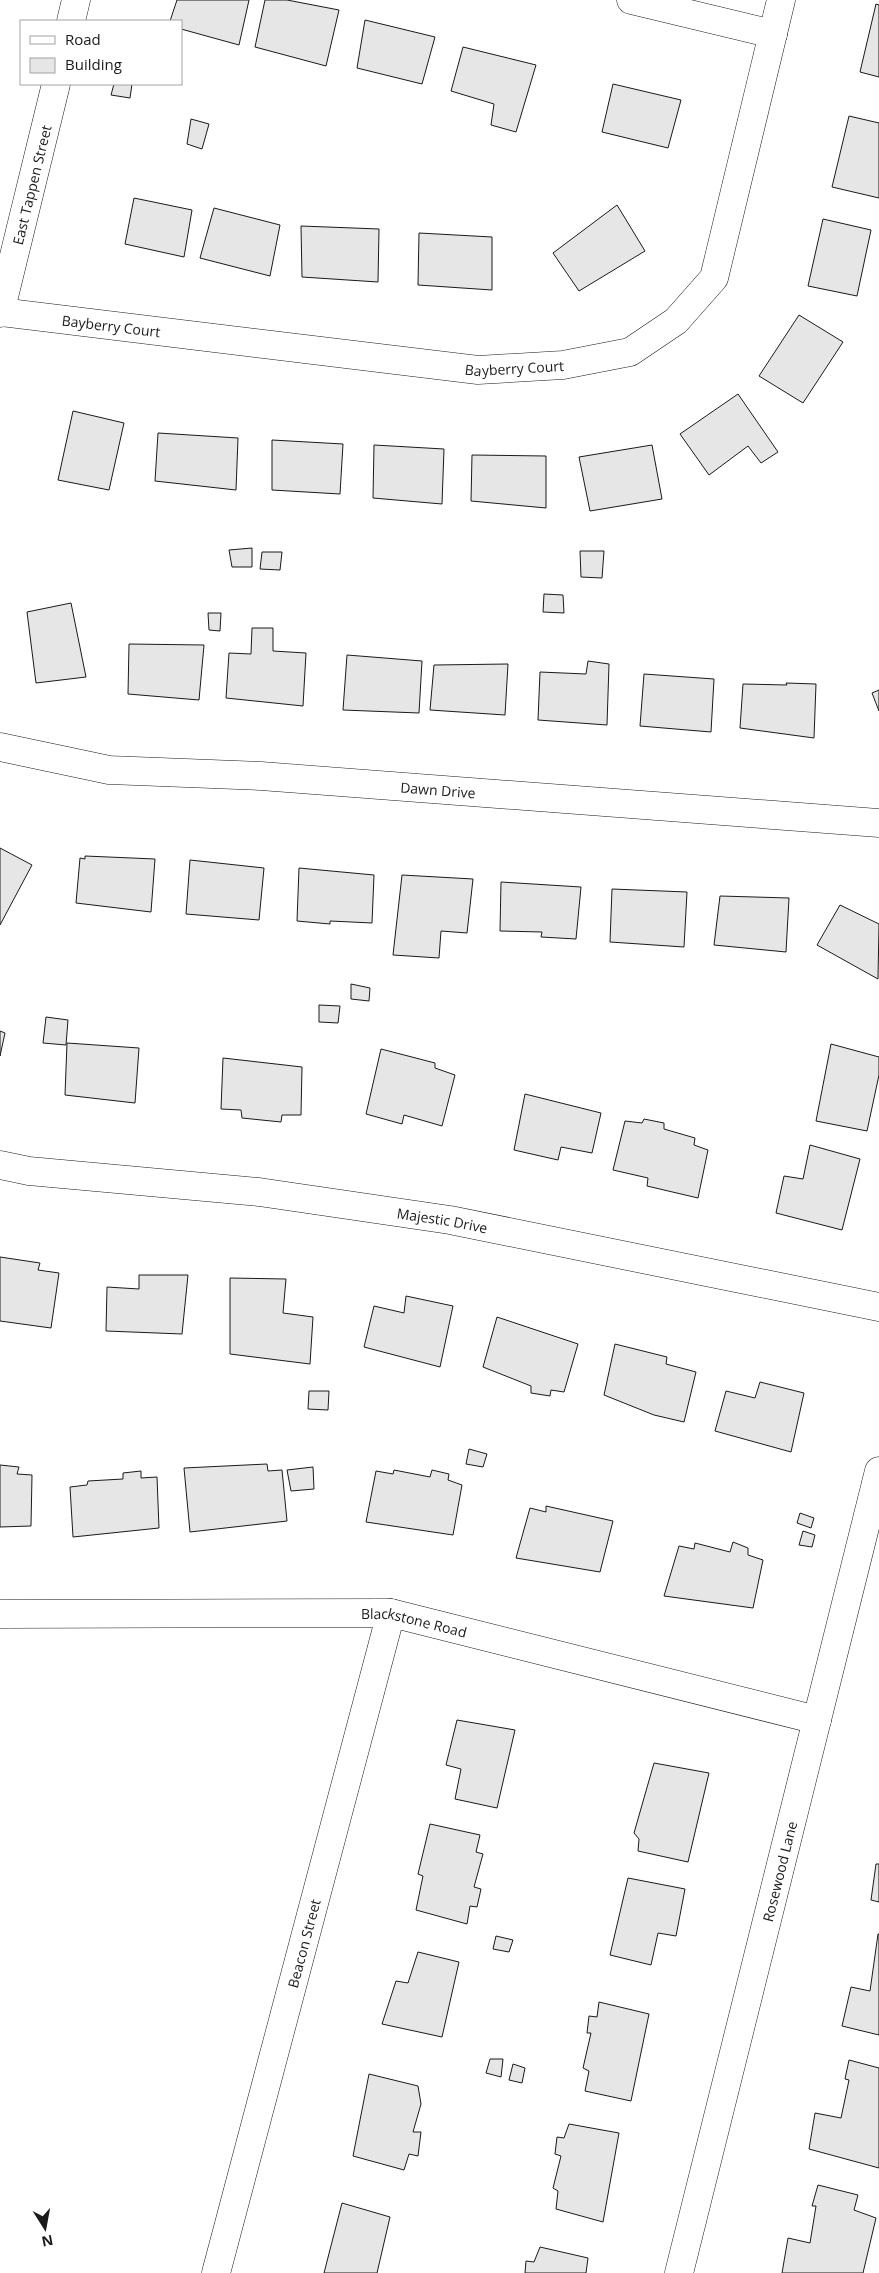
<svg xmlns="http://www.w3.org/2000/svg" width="879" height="2273" font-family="'Open Sans',sans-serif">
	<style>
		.building { fill: #e6e6e6; stroke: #1a1a1a }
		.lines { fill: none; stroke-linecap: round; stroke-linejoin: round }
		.street-casing { stroke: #1a1a1a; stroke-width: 29 }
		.street { stroke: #fff; stroke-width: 28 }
		.labels { text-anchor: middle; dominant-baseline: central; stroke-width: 4; stroke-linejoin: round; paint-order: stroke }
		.street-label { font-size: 14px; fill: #1a1a1a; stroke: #fff }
	</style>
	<rect width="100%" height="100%" fill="#fff"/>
	<!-- building -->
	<g class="building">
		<path d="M177,0h72l-10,45 -58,-16v-8h-11z"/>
		<path d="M265,0h22l52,10 -13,56 -71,-19z"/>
		<path d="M876,4l3,1v72l-19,-5z"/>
		<path d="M365,20l70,17 -13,47 -65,-16z"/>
		<path d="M463,47l73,18 -20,67 -25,-7 3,-21 -43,-13z"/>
		<path d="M114,84h18l-2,14 -19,-3z"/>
		<path d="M613,84l68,16 -13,48 -66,-16z"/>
		<path d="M849,116l30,7v75l-47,-11z"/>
		<path d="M191,119l18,5 -7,25 -15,-5z"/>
		<path d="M134,198l58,12 -8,47 -59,-13z"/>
		<path d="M617,205l28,46 -66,40 -26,-38z"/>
		<path d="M214,208l66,17 -10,51 -70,-18z"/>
		<path d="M823,219l48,11 -14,66 -49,-10z"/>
		<path d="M301,226l78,3 -1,53 -76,-5z"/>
		<path d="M419,233l73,4v53l-74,-5z"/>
		<path d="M799,315l44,27 -40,61 -44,-27z"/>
		<path d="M738,394l40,58 -17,11 -13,-17 -39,29 -29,-41z"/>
		<path d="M73,411l51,12 -15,67 -51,-10z"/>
		<path d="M158,433l80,5 -2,52 -81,-9z"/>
		<path d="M272,440l71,4 -3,50 -68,-4z"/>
		<path d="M374,445l70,4 -2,55 -69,-6z"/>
		<path d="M652,445l10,54 -72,12 -11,-54z"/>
		<path d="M472,455l74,1v52l-75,-7z"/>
		<path d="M252,548v19h-20l-3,-17z"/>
		<path d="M580,551h24l-2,27 -21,-1z"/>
		<path d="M262,552h20l-2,18 -20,-1z"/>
		<path d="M544,594l19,1 1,18 -21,-1z"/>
		<path d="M71,603l15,74 -50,6 -9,-71z"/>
		<path d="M208,613h13l-1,18 -11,-1z"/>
		<path d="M252,628h21v23l33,2 -3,53 -77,-8 3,-45 22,1z"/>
		<path d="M129,644l75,1 -5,55 -71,-6z"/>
		<path d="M347,655l75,6 -3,52 -76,-3z"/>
		<path d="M588,661l21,3 -2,61 -69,-5 2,-48 46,2z"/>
		<path d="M508,664l-3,51 -75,-5 4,-45z"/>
		<path d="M644,674l70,5 -3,53 -71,-6z"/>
		<path d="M786,683l30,1 -2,54 -74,-10 3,-44 44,1z"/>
		<path d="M879,690v21l-7,-18z"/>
		<path d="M0,848l32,17 -32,60z"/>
		<path d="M85,856l70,3 -4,53 -75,-9 4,-45 5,1z"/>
		<path d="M190,860l74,8 -5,52 -73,-6z"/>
		<path d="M299,868l75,7 -2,48 -42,-2v3l-33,-3z"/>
		<path d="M402,875l71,4 -6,54 -26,-2 -2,27 -46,-3z"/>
		<path d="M501,882l80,5 -5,52 -35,-2 1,-5 -42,-1z"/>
		<path d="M612,889l75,3 -3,55 -74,-5z"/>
		<path d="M720,896l69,2 -3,54 -72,-7z"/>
		<path d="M840,905l39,19 -1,55 -61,-34z"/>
		<path d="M351,984l19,4 -1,13 -18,-2z"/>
		<path d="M319,1005l21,1 -2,17 -19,-1z"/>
		<path d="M46,1017l22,3 -2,25 -23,-2z"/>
		<path d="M0,1031l5,2 -5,23z"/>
		<path d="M67,1043l72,5 -4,55 -70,-8z"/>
		<path d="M831,1044l48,13v18l-12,56 -51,-10z"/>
		<path d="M381,1049l54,14v5l20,7 -13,51 -38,-11 -2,9 -36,-10z"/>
		<path d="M223,1058l79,9 -1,48h-19l-1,7 -39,-4 -1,-8 -20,-1z"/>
		<path d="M525,1094l76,19 -9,40 -31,-6 -3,13 -44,-10z"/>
		<path d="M644,1119l20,4v6l31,9 -1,7 14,5 -10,48 -51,-12 1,-8 -35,-8 12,-49 17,2z"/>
		<path d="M810,1145l50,14 -18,71 -66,-17 8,-37 19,3z"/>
		<path d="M0,1257l40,6 -2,7 21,3 -8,55 -51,-7z"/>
		<path d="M139,1275h49l-6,59 -76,-3 1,-44 32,2z"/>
		<path d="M230,1278l56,1 -3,34 30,4 -3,47 -80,-10z"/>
		<path d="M406,1296l47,10 -13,61 -76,-20 10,-41 30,7z"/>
		<path d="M497,1317l81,27 -14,48 -13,-2 -1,6 -19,-3v-7l-48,-19z"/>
		<path d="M615,1344l52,13 -1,7 30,8 -12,50 -30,-7 -50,-20z"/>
		<path d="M760,1382l44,11 -13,59 -76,-21 11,-40 29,7z"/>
		<path d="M309,1391h20l-1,19 -20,-1z"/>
		<path d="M469,1449l18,5 -4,13 -17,-3z"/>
		<path d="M267,1464l1,7 14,-1 5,51 -97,11 -6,-64z"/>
		<path d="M0,1465l19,2 -2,7 15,1 -1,51 -31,1z"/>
		<path d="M313,1467l1,22 -23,2 -4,-21z"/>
		<path d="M394,1470l36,7 2,-7 17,4 -1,6 14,5 -9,50 -87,-13 10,-51 17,3z"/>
		<path d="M141,1471v7l16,-1 2,51 -86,9 -3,-50 17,-2 1,-4 35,-2v-6z"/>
		<path d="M546,1506l67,15 -13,51 -84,-14 14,-50 16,4z"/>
		<path d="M800,1513l14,5 -3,10 -14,-5z"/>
		<path d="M803,1531l12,4 -3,12 -13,-2z"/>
		<path d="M733,1542l15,6v7l15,5 -10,48 -89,-12 15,-50 15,3 1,-6 35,9z"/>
		<path d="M457,1720l58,10 -18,78 -42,-9 6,-30 -15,-4z"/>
		<path d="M654,1763l55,10 -21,89 -50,-11 1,-12 -5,-6z"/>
		<path d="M430,1824l50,11 -4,17 7,2 -9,33 7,2 -4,18 -7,-1 -3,18 -51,-14 7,-34 -5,-2z"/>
		<path d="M876,1864h3v38l-8,-2z"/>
		<path d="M628,1878l57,11 -9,47 -18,-3 -7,32 -41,-10z"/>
		<path d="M878,1934h1v101l-37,-9 9,-39 19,4z"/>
		<path d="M496,1936l17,4 -4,12 -16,-3z"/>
		<path d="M418,1952l41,10 -17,75 -60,-13 14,-43 12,2z"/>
		<path d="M599,2002l50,12 -18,87 -46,-10 4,-20 -6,-3 8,-35h-4l2,-17 8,1z"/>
		<path d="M490,2059h13l-2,18 -15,-4z"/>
		<path d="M849,2060l30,8v100l-70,-19 6,-36 26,5 8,-38 -4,-1z"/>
		<path d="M513,2064l12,4 -3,15 -13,-3z"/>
		<path d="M369,2074l49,12 3,18 -8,28h8l-3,24 -9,-2 -5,16 -51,-14z"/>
		<path d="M569,2124l50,9 -16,89 -47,-13 2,-18 -5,-3 8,-32 -6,-2 2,-17 7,1z"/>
		<path d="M818,2185l40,10 -4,15 22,8 -13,55h-81l6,-35 22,5 6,-37h-4z"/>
		<path d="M342,2203l48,14 -13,56h-53z"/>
		<path d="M540,2247l48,11 -2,15h-61l1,-12 8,1z"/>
	</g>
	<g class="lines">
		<defs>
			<g id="street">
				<path d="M631,0l142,34"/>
				<path d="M71,21l5,-21"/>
				<path id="s1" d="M0,312l478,58 85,-5 67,-13 46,-31 38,-43 67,-278"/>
				<path id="s2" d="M0,313l56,-229"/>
				<path id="s3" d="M0,747l109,23 152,6 618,47"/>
				<path id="s4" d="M0,1165l29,6 230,21 191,28 429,87"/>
				<path id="s5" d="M0,1614l391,-1 426,107"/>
				<path id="s6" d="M216,2273l175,-660"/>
				<path id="s7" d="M679,2273l200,-802"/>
			</g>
		</defs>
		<!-- street casing -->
		<use href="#street" class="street-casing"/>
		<!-- street -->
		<use href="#street" class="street"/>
	</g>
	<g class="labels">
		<!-- street labels -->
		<g class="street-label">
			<text stroke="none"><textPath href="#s2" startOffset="132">East Tappen Street</textPath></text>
			<text stroke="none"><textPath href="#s1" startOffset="112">Bayberry Court</textPath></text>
			<text stroke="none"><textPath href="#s1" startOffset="518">Bayberry Court</textPath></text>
			<text stroke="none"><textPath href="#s3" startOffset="441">Dawn Drive</textPath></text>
			<text stroke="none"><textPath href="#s4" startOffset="446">Majestic Drive</textPath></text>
			<text stroke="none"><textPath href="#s5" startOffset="415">Blackstone Road</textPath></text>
			<text stroke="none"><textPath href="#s7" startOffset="414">Rosewood Lane</textPath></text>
			<text stroke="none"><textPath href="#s6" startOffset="341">Beacon Street</textPath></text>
		</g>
	</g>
	<!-- legend -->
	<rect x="20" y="20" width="162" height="65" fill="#ffffff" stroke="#a3a3a3"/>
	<rect x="30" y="36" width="25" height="8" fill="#ffffff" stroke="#a3a3a3"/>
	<text x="65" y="45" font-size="15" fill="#1a1a1a">Road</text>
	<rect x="30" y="58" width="25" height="15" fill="#e6e6e6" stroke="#a3a3a3"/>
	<text x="65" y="70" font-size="15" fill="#1a1a1a">Building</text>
	<!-- north arrow -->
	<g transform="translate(45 2228) rotate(169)" stroke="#ffffff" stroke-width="4" paint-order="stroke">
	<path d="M0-4L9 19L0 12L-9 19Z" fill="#1a1a1a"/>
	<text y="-8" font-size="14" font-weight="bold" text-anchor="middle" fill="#1a1a1a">N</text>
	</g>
</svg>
